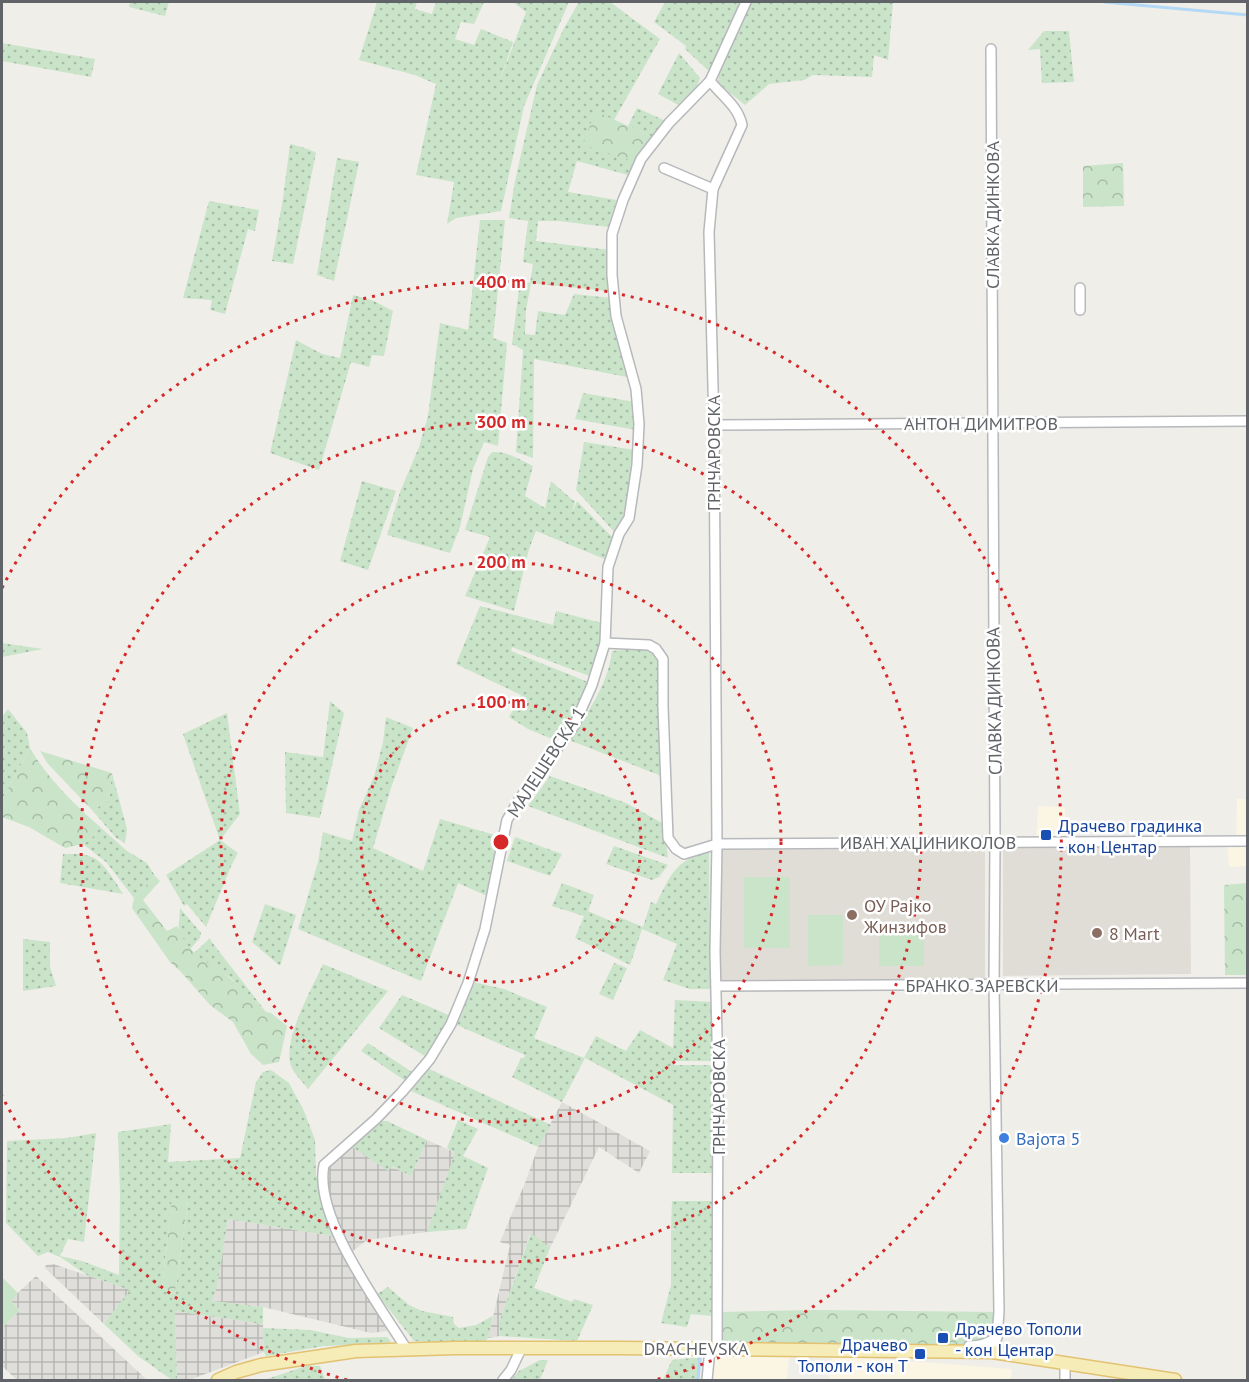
<svg xmlns="http://www.w3.org/2000/svg" width="1249" height="1382" font-family="'PT Sans',sans-serif">
	<style>
		.commercial { fill: #fbf5e3 }
		.industrial { fill: url(#industrial-grid) }
		.education { fill: #e0ddd7 }
		.grass { fill: url(#grass-dots); fill-rule: evenodd }
		.forest { fill: url(#forest-crowns) }
		.pitch { fill: #c9e4c9 }
		.lines { fill: none; stroke-linecap: round; stroke-linejoin: round }
		.stream { stroke: #b3d9f6; stroke-width: 3 }
		.minor-casing { stroke: #b6b8bb; stroke-width: 12 }
		.major-casing { stroke: #e2c270; stroke-width: 15 }
		.minor { stroke: #fff; stroke-width: 9 }
		.major { stroke: #f6ecb8; stroke-width: 12 }
		.ring { fill: none; stroke: #d62828; stroke-width: 3; stroke-dasharray: 3 6 }
		.transit-dot { fill: #1a4fb4; stroke: #fff; stroke-width: 2 }
		.education-dot { fill: #8d6e63; stroke: #fff; stroke-width: 2 }
		.shop-dot { fill: #3f7fe0; stroke: #fff; stroke-width: 2 }
		.labels { text-anchor: middle; dominant-baseline: central; stroke-width: 5; stroke-linejoin: round; paint-order: stroke }
		.street-label { font-size: 18px; fill: #606367; stroke: #fff }
		.transit-label { font-size: 18px; fill: #164399; stroke: #fff; text-anchor: start }
		.education-label { font-size: 18px; fill: #785e54; stroke: #fff; text-anchor: start }
		.shop-label { font-size: 18px; fill: #366cbe; stroke: #fff; text-anchor: start }
		.centre { fill: #d62828; stroke: #fff; stroke-width: 3 }
		.ring-label { font-size: 18px; text-anchor: middle; font-weight: bold; fill: #d62828; stroke: #fff; stroke-width: 5; stroke-linejoin: round; paint-order: stroke }
	</style>
	<defs>
		<pattern id="industrial-grid" width="8" height="8" patternUnits="userSpaceOnUse" patternTransform="scale(1.5)"><rect width="8" height="8" fill="#dfdedb"/><path d="M0 4h8M4 0v8" fill="none" stroke="#b8b8b5"/></pattern>
		<pattern id="grass-dots" width="8" height="8" patternUnits="userSpaceOnUse" patternTransform="scale(1.5)"><rect width="8" height="8" fill="#c9e4c9"/><path d="M2 2h.1M6 6h.1" fill="none" stroke="#a7bca7" stroke-width="1.8" stroke-linecap="round"/></pattern>
		<pattern id="forest-crowns" width="20" height="18" patternUnits="userSpaceOnUse" patternTransform="scale(1.5)"><rect width="20" height="18" fill="#c9e4c9"/><path d="M2 6a3 3 0 1 1 6 0M12 15a3 3 0 1 1 6 0" fill="none" stroke="#a7bca7"/></pattern>
	</defs>
	<rect width="100%" height="100%" fill="#f0eee9"/>
	<!-- commercial -->
	<g class="commercial">
		<path d="M1237,799h10v67l-18,1 -2,-26 9,-1z"/>
		<path d="M1038,806l27,1 -1,35h-28z"/>
		<path d="M705,1354l84,3 -2,23h-85z"/>
		<path d="M832,1358l50,1 130,10 -1,11h-182z"/>
	</g>
	<!-- industrial -->
	<g class="industrial">
		<path d="M562,1102l88,49 -11,22 -40,-26 -49,101 -20,-14 -31,89 1,13 -12,2 22,-93 -10,-3 25,-59 13,-36z"/>
		<path d="M427,1140l29,13 -29,79 -60,8 -18,14 -18,-33 -3,-30 1,-25 22,-20 37,24 3,-4 20,10z"/>
		<path d="M228,1219l105,17 35,63 19,25v7l-16,2 -108,-26 -51,-6 5,-15z"/>
		<path d="M53,1264l78,26 -27,34 -59,-56 1,-3z"/>
		<path d="M36,1276l111,104h-130l-15,-14v-38l18,-18 -10,-10z"/>
		<path d="M175,1311l88,13 1,28 -75,28h-12z"/>
	</g>
	<!-- education -->
	<g class="education">
		<path d="M1190,847l1,127 -188,2v-128z"/>
		<path d="M985,849v130l-267,1v-130z"/>
	</g>
	<!-- grass -->
	<g class="grass">
		<path d="M130,2h39l-4,14 -36,-9z"/>
		<path d="M377,2h40l-2,7 17,5 4,-12h48l-10,22 -13,-2 -6,17 19,6 7,-16 32,13 -13,38 26,-68 -13,-10h56l-45,104 -23,105 -45,7 -9,6 7,-42 -38,-7 20,-91 -21,-9 -56,-15z"/>
		<path d="M579,2h31l50,37 -46,81 24,43 -10,12 -51,-14 -9,31 49,8 -9,27 -49,-6h-21l-2,20 74,9 -1,41 -78,-8 -5,27 -1,24 10,1 3,-24 27,4 9,-21 37,4 21,80 -98,-19 -1,99 -17,-6 7,-102 -11,-6 8,-63 10,2 3,-19 -10,-2 5,-41 -19,-3 6,-37 22,-96 27,-57z"/>
		<path d="M665,2h77l-32,70 -25,-23 1,-3 -32,-24z"/>
		<path d="M752,2h141l-5,58 -14,-5 -2,22 -59,-2 -9,5 -35,4 -24,21 -27,-22 1,-10z"/>
		<path d="M1044,31h25l5,51 -32,1 -2,-34 -12,1z"/>
		<path d="M2,43l93,16 -4,18 -89,-16z"/>
		<path d="M679,53l21,25 -3,9 -15,20 -24,-13z"/>
		<path d="M637,108l31,14 -13,16 -27,-12z"/>
		<path d="M290,144c8,2 20,5 26,9l-23,111 -21,-3 11,-63z"/>
		<path d="M337,158l22,4 -25,119 -17,-6z"/>
		<path d="M209,201l50,9 -4,21 -7,-2 -23,85 -15,-4 2,-10 -29,-2z"/>
		<path d="M480,220h25l-12,118 14,5 -9,103 -14,-4 -11,27 -13,58 -10,26 -63,-18 13,-43 19,-45 9,-31 12,-93 28,7z"/>
		<path d="M353,295l21,6 19,10 -9,45 -12,-1 -3,12 -18,-5 -32,108 -49,-17 26,-113 26,14 18,4z"/>
		<path d="M583,393l52,9 1,28 -61,-11z"/>
		<path d="M584,442l51,8 -9,69 -8,17 -42,-46z"/>
		<path d="M492,452c15,-1 28,8 41,14l-8,30 20,12 6,-27 24,21 -3,11 5,-12 38,39 -8,20 -71,-29 -7,18 -15,62 -49,-15 25,-59 -25,-7 23,-73z"/>
		<path d="M362,481l34,10 -28,79 -28,-9z"/>
		<path d="M480,606l73,19 3,-14 46,12 -4,38 -6,16 -80,-30 -1,4 77,31 -17,37 -14,22 -29,-12 -19,-12 12,-22 -65,-31z"/>
		<path d="M2,643l41,6 -41,8z"/>
		<path d="M646,648l11,4 4,19 3,106 -95,-37c19,-28 39,-55 43,-89z"/>
		<path d="M330,701l14,12 -24,105 -34,-5 -1,-61 38,5z"/>
		<path d="M8,709l19,24 3,15 -28,52v-83z"/>
		<path d="M227,713l13,101 -20,26 18,13 -6,11 -26,63 -19,-23 -3,2 -18,-31 54,-35 -37,-106z"/>
		<path d="M386,717l27,11 -22,60 -18,60 50,23 17,-52 58,17 -9,61 -31,-14 -37,98 -123,-52 20,-67 5,-30 29,9 7,-31 16,-36 8,-32z"/>
		<path d="M112,773l15,56 -2,14 -9,-5 -23,-27 16,-12z"/>
		<path d="M550,776l76,27 38,21 4,34 -140,-52z"/>
		<path d="M99,826l28,25 20,12 8,13 -21,22 -28,-36 -23,-18 11,-8z"/>
		<path d="M515,837l47,17 -12,22 -43,-15z"/>
		<path d="M614,846l54,19 -9,12 -7,3 -46,-16z"/>
		<path d="M709,850l1,110 2,29h-22l-27,-9 14,-36 -35,-15 -12,36 -55,-27 9,-22 -32,-10 10,-23 32,12 -6,16 27,12 4,-6 24,10 8,-25 5,2c16,-32 18,-41 53,-54z"/>
		<path d="M63,854c9,0 20,-1 29,3 11,4 25,27 31,37l-63,-11z"/>
		<path d="M265,904l31,11 -16,51 -28,-24z"/>
		<path d="M180,908l21,25 -1,5 -10,11c-15,-16 -11,-22 -10,-41z"/>
		<path d="M210,938l1,3 55,71 -35,-34 -31,-18 -6,-7z"/>
		<path d="M23,939l27,3v25l6,19 -33,5z"/>
		<path d="M614,963l13,5 -14,32 -14,-6z"/>
		<path d="M323,964l65,27 -80,98c-5,-7 -14,-15 -17,-23 -9,-27 21,-77 32,-102z"/>
		<path d="M473,982l31,7 43,18 -13,31 50,20 12,-22 30,15 14,-21 33,18 2,-48 37,2 -1,59h-37v4h38v108h-40l1,-68 -88,-47 -23,44 -50,-25 9,-19h3l1,-3 -68,-30 6,-14z"/>
		<path d="M402,995l49,21 -23,42 -49,-30z"/>
		<path d="M368,1043l47,31 -8,8 -46,-31z"/>
		<path d="M429,1069l122,56 -13,22 -127,-56z"/>
		<path d="M271,1070l18,13 15,28 11,29 1,35 17,61 -105,-17 -11,67 -5,15 51,6v17l-88,-13 2,69h-5l-34,-24 -34,-32 26,-34 -43,-15 -27,-18 -12,-5 -10,4 -32,-33 1,-82 60,-3 29,-5 -12,109 -16,-3 -8,17 22,5 37,14 1,-82 -2,-61 53,-8 -3,38 72,-4 16,-76 7,-10zM172,1199l16,3 -13,91 4,2 -17,-7z"/>
		<path d="M458,1120l20,9 -15,27 25,12 -22,61 -39,3 28,-79 -8,-5z"/>
		<path d="M382,1121h5l40,19 -16,36 -19,-10 -4,5 -37,-25z"/>
		<path d="M672,1201h40l1,115 -22,-2 -4,13 -26,-4 10,-38v-55l6,-1h-6z"/>
		<path d="M531,1233l19,15 -16,40 38,14 2,-3 19,6 -16,36 -77,-5 -1,-13z"/>
		<path d="M388,1287l21,18 13,6 31,6 1,7 5,4 17,-3 17,-9 -5,22 -5,6 -69,-3 -37,-47z"/>
		<path d="M263,1328l47,2 39,8 38,-1 4,5 -10,2 -57,2 -58,10 -2,-4z"/>
		<path d="M702,1357l-4,23h-35l9,-20z"/>
		<path d="M540,1360h8l-8,20h-29l8,-9z"/>
		<path d="M306,1366h14l5,14h-61z"/>
	</g>
	<!-- forest -->
	<g class="forest">
		<path d="M595,111l60,27 -17,25 -55,-18z"/>
		<path d="M1123,163l1,43 -41,1v-41z"/>
		<path d="M30,748c18,31 43,55 69,78l-5,10 -11,8 -18,4 -36,-21 -27,-10v-17z"/>
		<path d="M40,751l72,22 -3,26 -16,12 -45,-47z"/>
		<path d="M155,876l5,5 -17,19 24,31 10,-5c16,35 27,31 54,53 12,9 23,22 35,33l5,1 16,13 -8,36 -16,3 -12,-11 -18,-32 -23,-17 -29,-33 -11,-10 -38,-54 2,-10z"/>
		<path d="M1247,883v92h-22l-1,-90z"/>
		<path d="M172,1199l16,2 -13,92 -13,-5z"/>
		<path d="M814,1310l185,2 -7,40 -275,-3 2,-37z"/>
	</g>
	<!-- pitch -->
	<g class="pitch">
		<rect x="744" y="877" width="46" height="71"/>
		<path d="M808,915h35v50l-35,1z"/>
		<rect x="879" y="935" width="45" height="31"/>
		<path d="M2,1277l16,16 -7,8 9,9 -18,18z"/>
	</g>
	<g class="lines">
		<!-- stream -->
		<g class="stream">
			<path d="M1104,2l144,13"/>
			<path d="M698,1380l2,-23"/>
		</g>
		<defs>
			<g id="minor">
				<path d="M991,49l4,793 -1,143 5,327 -2,25 -5,15"/>
				<path d="M710,81c12,15 28,25 32,44l-29,64 -4,43 5,193 3,419 -2,108 3,125 -1,272"/>
				<path d="M664,168l49,21"/>
				<path d="M1080,288v22"/>
				<path d="M714,425l534,-4"/>
				<path d="M605,643l44,2 7,4 7,10v48l5,131 8,11 8,5 33,-10 531,-3"/>
				<path d="M717,986l531,-3"/>
				<path d="M969,1346c11,0 19,-2 28,-9"/>
				<path d="M407,1350c-27,-44 -94,-133 -83,-185l52,-46 26,-27 28,-33 21,-35 17,-41 17,-54 22,-109 13,-22 54,-72 18,-41 13,-42 3,-76 11,-33 10,-16 8,-53 2,-41 -3,-35 -20,-73 -4,-41v-41l11,-34 18,-41 28,-36 41,-42 36,-79"/>
				<path d="M503,1380l8,-10 10,-21"/>
				<path d="M707,1380l3,-31"/>
				<path d="M1065,1380v-16"/>
			</g>
			<path id="major" d="M218,1380l18,-8 25,-7 95,-14 100,-3h163l373,4 183,28"/>
		</defs>
		<!-- minor casing -->
		<use href="#minor" class="minor-casing"/>
		<!-- major casing -->
		<use href="#major" class="major-casing"/>
		<!-- minor -->
		<use href="#minor" class="minor"/>
		<!-- major -->
		<use href="#major" class="major"/>
	</g>
	<!-- distance rings -->
	<g class="ring">
		<circle cx="501" cy="842" r="140"/>
		<circle cx="501" cy="842" r="280"/>
		<circle cx="501" cy="842" r="420"/>
		<path d="M347 1380A560 560 0 0 1 2 1096M2 588A560 560 0 1 1 655 1380"/>
	</g>
	<!-- markers -->
	<g class="transit-dot">
		<rect x="1040" y="829" width="12" height="12" rx="3"/>
		<rect x="937" y="1332" width="12" height="12" rx="3"/>
		<rect x="914" y="1348" width="12" height="12" rx="3"/>
	</g>
	<g class="education-dot">
		<circle cx="852" cy="915" r="6"/>
		<circle cx="1097" cy="933" r="6"/>
	</g>
	<circle class="shop-dot" cx="1004" cy="1138" r="6"/>
	<g class="labels">
		<!-- street labels -->
		<g class="street-label">
			<text transform="translate(992 215) rotate(-90)">СЛАВКА ДИНКОВА</text>
			<text x="981" y="423">АНТОН ДИМИТРОВ</text>
			<text transform="translate(713 453) rotate(-90)">ГРНЧАРОВСКА</text>
			<text transform="translate(994 701) rotate(-91)">СЛАВКА ДИНКОВА</text>
			<text transform="translate(546 762) rotate(-57)">МАЛЕШЕВСКА 1</text>
			<text x="928" y="842">ИВАН ХАЏИНИКОЛОВ</text>
			<text x="982" y="985">БРАНКО ЗАРЕВСКИ</text>
			<text transform="translate(718 1097) rotate(-90)">ГРНЧАРОВСКА</text>
			<text x="696" y="1348">DRACHEVSKA</text>
		</g>
		<!-- transit labels -->
		<g class="transit-label">
			<text x="1058" y="825">Драчево градинка<tspan x="1058" dy="21">- кон Центар</tspan></text>
			<text x="955" y="1328">Драчево Тополи<tspan x="955" dy="21">- кон Центар</tspan></text>
			<text x="908" y="1344" text-anchor="end">Драчево<tspan x="908" dy="21">Тополи - кон Т</tspan></text>
		</g>
		<!-- education labels -->
		<g class="education-label">
			<text x="864" y="905">ОУ Рајко<tspan x="864" dy="21">Жинзифов</tspan></text>
			<text x="1109" y="933">8 Mart</text>
		</g>
		<!-- shop labels -->
		<g class="shop-label">
			<text x="1016" y="1138">Вајота 5</text>
		</g>
	</g>
	<circle cx="501" cy="842" r="9" class="centre"/>
	<g class="ring-label">
		<text x="501" y="288">400 m</text>
		<text x="501" y="428">300 m</text>
		<text x="501" y="568">200 m</text>
		<text x="501" y="708">100 m</text>
	</g>
	<!-- border -->
	<rect width="1249" height="1382" fill="none" stroke="#606367" stroke-width="6"/>
</svg>
